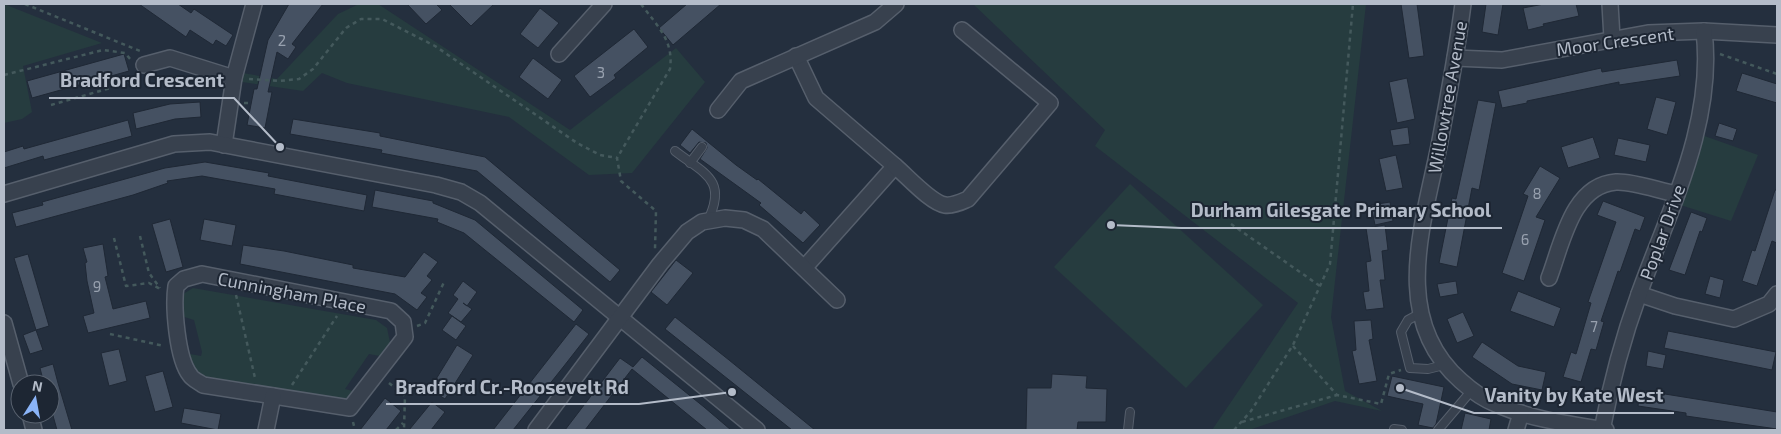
<svg xmlns="http://www.w3.org/2000/svg" width="1781" height="434" font-family="'Exo 2',sans-serif">
	<style>
		.green { fill: #263c3f }
		.building { fill: #455162; stroke: #1f2835 }
		.lines { fill: none; stroke-linecap: round; stroke-linejoin: round }
		.service-casing { stroke: #565f6c; stroke-width: 10 }
		.minor-casing { stroke: #565f6c; stroke-width: 18 }
		.path { stroke: #44595c; stroke-width: 2.5; stroke-dasharray: 4 4; stroke-linecap: butt }
		.service { stroke: #38414e; stroke-width: 8 }
		.minor { stroke: #38414e; stroke-width: 15 }
		.labels { text-anchor: middle; dominant-baseline: central; stroke-width: 4; stroke-linejoin: round; paint-order: stroke }
		.number-label { font-size: 15px; fill: #98a1af }
		.street-label { font-size: 18px; fill: #b4bcc9; stroke: #1d2633 }
		.leader { fill: none; stroke: #b4bcc9; stroke-width: 2 }
		.callout-dot { fill: #b4bcc9; stroke: #1d2633; stroke-width: 2 }
		.callout-label { font-size: 19px; text-anchor: middle; font-weight: bold; fill: #b4bcc9; stroke: #1d2633; stroke-width: 4; stroke-linejoin: round; paint-order: stroke }
	</style>
	<rect width="100%" height="100%" fill="#242f3e"/>
	<!-- green -->
	<g class="green">
		<path d="M4,4l98,39 -79,23 9,46 -10,7 -18,4z"/>
		<path d="M359,4h19l192,126 106,-82 29,34 -73,91 -43,2 -80,-58 -162,-34 -25,-10 -19,18 -61,-9 1,-9 34,6 61,-65z"/>
		<path d="M973,4h393l-35,313 14,74 37,20 -47,-10 -86,29h-37l86,-127 -203,-157 10,-16z"/>
		<path d="M1696,133l62,22 -27,66 -57,-18z"/>
		<path d="M1130,184l133,121 -77,83 -132,-121z"/>
		<path d="M193,288l183,32 11,8 4,19 -6,10 -16,-3 -24,35 12,3 -7,9 -85,-14c-18,7 -55,-5 -71,-14l-4,-19 11,2 1,-4 -8,-32 -16,-5 2,-19z"/>
	</g>
	<!-- building -->
	<g class="building">
		<path d="M139,4h39l13,9 3,-4 39,26 -7,11 -10,-6 -3,5 -23,-15 -4,7z"/>
		<path d="M289,4h34l-31,40 4,3 -8,12 -11,-7 -9,40h4l-7,36 -18,-3 7,-36h3l11,-49z"/>
		<path d="M407,4h29l6,6 -16,14z"/>
		<path d="M449,4h45l-23,22z"/>
		<path d="M687,4h34l-48,41 -14,-17z"/>
		<path d="M1401,4h16l7,52 -15,2z"/>
		<path d="M1486,4h17l-5,31 -16,-3z"/>
		<path d="M1544,4h32l3,12 -36,8 1,2 -16,4 -5,-22z"/>
		<path d="M540,8l19,15 -21,25 -18,-14z"/>
		<path d="M634,29l14,18 -34,28 2,3 -26,19 -16,-21z"/>
		<path d="M124,54l5,17 -97,27 -5,-17z"/>
		<path d="M533,58l29,22 -14,19 -29,-22z"/>
		<path d="M1677,60l3,16 -61,9v-3l-92,19v2l-25,5 -4,-17 103,-23 1,4z"/>
		<path d="M1742,73l35,11v19l-41,-12z"/>
		<path d="M1407,78l8,41 -18,4 -8,-41z"/>
		<path d="M1656,97l20,5 -9,33 -20,-6z"/>
		<path d="M1478,100l18,3 -17,87 -7,-2 -15,79 -18,-4 13,-65 4,1z"/>
		<path d="M200,102l1,15 -26,2 -39,10 -3,-16 37,-9z"/>
		<path d="M293,119l87,14v3l105,21 135,113 -10,12 -133,-111 -96,-18 1,-3 -92,-16z"/>
		<path d="M128,120l4,16 -88,24 -1,-4 -39,12v-16l19,-6 1,3z"/>
		<path d="M1719,123l18,6 -4,12 -18,-5z"/>
		<path d="M1408,127l2,17 -17,2 -3,-16z"/>
		<path d="M692,129l44,36 21,15 1,-1 43,35 3,-4 16,15 -17,18 -44,-38 2,-2 -61,-44 7,-11 -1,-5 -7,-1 -9,11 -10,-8z"/>
		<path d="M1593,137l7,21 -32,10 -7,-21z"/>
		<path d="M1618,138l32,7 -4,17 -32,-7z"/>
		<path d="M1396,155l7,33 -17,3 -7,-32z"/>
		<path d="M205,162l64,11 -1,3 99,19 -3,16 -90,-17 1,-5 -73,-13 -35,5 1,2 -35,12 -117,32 -4,-14 31,-8 -1,-3 123,-34z"/>
		<path d="M1540,166l20,12 -24,39 9,3 -21,61 -22,-8 26,-77 -5,-2z"/>
		<path d="M375,190l58,11v2l42,17 108,90 -9,12 -110,-89 -27,-11 1,-3 -66,-12z"/>
		<path d="M1775,190h2v53l-5,-2 -15,45 -15,-5 10,-31 3,1z"/>
		<path d="M1603,201l42,16 -5,14 -5,-2 -15,43 -2,-1 -17,50 3,1 -8,28 -5,-1 -10,33 -18,-5 8,-25 5,2 15,-51 -3,-1 28,-80 -19,-7z"/>
		<path d="M1390,202l3,19 -18,4 -4,-20z"/>
		<path d="M1691,212l16,6 -5,14 -2,-1 -15,44 -16,-5z"/>
		<path d="M170,219l13,48 -17,5 -14,-48z"/>
		<path d="M204,219l32,6 -4,21 -32,-6z"/>
		<path d="M1385,225l3,25 -6,1 3,29h-5l4,28 -18,2 -3,-18 6,-1 -3,-29 5,-1 -5,-33z"/>
		<path d="M103,244l5,32 -3,1 8,32 33,-8 4,17 -62,15 -5,-17 11,-3 -7,-32 -2,-18 2,-1 -4,-14z"/>
		<path d="M243,245l41,6 69,14v3l52,9 19,-25 14,10 -11,14 5,4 -11,13 6,4 -10,13 -22,-16 -155,-30z"/>
		<path d="M28,254l21,72 -13,4 7,20 -13,4 -7,-19 13,-5 -22,-72z"/>
		<path d="M676,260l17,13 -26,32 -16,-13z"/>
		<path d="M1710,276l14,4 -4,18 -15,-4z"/>
		<path d="M463,281l14,11 -10,14 -4,-3 9,6 -11,13 -13,-9 10,-14 -5,-4z"/>
		<path d="M1456,281l2,13 -18,3 -3,-13z"/>
		<path d="M1518,291l43,17 -7,19 -44,-16z"/>
		<path d="M1463,312l11,24 -17,7 -10,-24z"/>
		<path d="M452,316l14,10 -10,14 -14,-10z"/>
		<path d="M675,317l54,43 86,70h-23l-127,-101z"/>
		<path d="M1371,320l2,19 -4,1 8,41 -18,3 -7,-33 4,-1 -2,-29z"/>
		<path d="M576,324l13,10 -25,32 -51,64h-20z"/>
		<path d="M1668,331l108,21 -4,18 -108,-22z"/>
		<path d="M1482,342l36,24 28,6 -4,18 -30,-6 -40,-27z"/>
		<path d="M457,345l16,10 -28,44 -15,-10z"/>
		<path d="M119,349l8,32 -18,5 -8,-33z"/>
		<path d="M1648,351l18,4 -3,14 -17,-3z"/>
		<path d="M642,357l62,50 27,23h-24l-75,-61 -47,61h-20l55,-72 13,9z"/>
		<path d="M53,364l5,19 14,47h-15l-7,-25v-21h-6l-4,-16z"/>
		<path d="M163,371l10,36 -18,5 -10,-36z"/>
		<path d="M1052,374l35,2 -1,12 21,1 -1,33h-28l-1,8h-51l1,-42h24z"/>
		<path d="M1392,376l52,11 -8,37 -3,4 -15,-3 5,-21 -36,-8z"/>
		<path d="M1640,390l137,22v17l-91,-13v-3l-48,-7z"/>
		<path d="M385,398l16,13 -15,19h-26z"/>
		<path d="M432,402l13,10 -14,18h-22z"/>
		<path d="M184,408l37,6 -3,16 -37,-7z"/>
		<path d="M1465,413l26,6 -2,11h-28z"/>
	</g>
	<g class="lines">
		<defs>
			<g id="service">
				<path d="M675,151c28,22 53,28 33,69"/>
				<path d="M690,163l12,-16"/>
				<path d="M1421,313l-13,7 -7,12 9,36 18,1 16,-4"/>
				<path d="M1394,429l8,1"/>
				<path d="M1128,430l2,-18"/>
				<path d="M1438,430l34,-40"/>
			</g>
			<g id="minor">
				<path d="M1463,4c-6,47 -15,95 -24,142 -16,79 -49,173 22,235 10,9 22,18 35,23 33,15 74,20 110,26"/>
				<path d="M1610,4l2,34"/>
				<path d="M559,54l45,-50"/>
				<path d="M796,56l20,42 79,68 -90,101"/>
				<path d="M1455,58l47,2 146,-27 56,-2 73,4"/>
				<path d="M144,65l26,-7 64,20"/>
				<path d="M718,110l23,-29 134,-59 21,-18"/>
				<path d="M224,145l10,-67 20,-74"/>
				<path d="M895,166c12,10 36,37 50,39 8,1 16,-3 23,-6l82,-96 -88,-73"/>
				<path d="M4,194l170,-50 36,-2 226,43 25,7 19,11 277,227"/>
				<path d="M202,274l189,37 12,11 2,15 -55,71 -147,-23c-4,-3 -11,-6 -13,-10 -13,-16 -17,-69 -14,-89l8,-7z"/>
				<path d="M1549,278c13,-34 23,-93 67,-96 17,-1 44,9 61,12"/>
				<path d="M1639,294l36,12 59,13 35,-15 8,-10"/>
				<path d="M4,323l17,61"/>
				<path d="M30,414l4,16"/>
				<path d="M266,430l7,-34"/>
				<path d="M536,430l124,-166 27,-32 15,-10 23,-4 19,2 19,9 74,71"/>
				<path d="M1516,430l5,-17"/>
				<path d="M1602,430c9,-47 21,-92 37,-136 30,-84 76,-171 65,-263"/>
			</g>
		</defs>
		<!-- service casing -->
		<use href="#service" class="service-casing"/>
		<!-- minor casing -->
		<use href="#minor" class="minor-casing"/>
		<!-- path -->
		<g class="path">
			<path d="M25,4l115,47"/>
			<path d="M641,4c16,22 33,36 29,65l-53,89 4,23 35,30 -1,38"/>
			<path d="M1720,54l57,20"/>
			<path d="M4,75l99,-25 22,3 6,7"/>
			<path d="M249,79l30,2 20,-2 14,-10 33,-41 15,-9h21l53,27 142,97 23,12 17,3"/>
			<path d="M244,103h7"/>
			<path d="M51,105l84,-24 2,-4"/>
			<path d="M1231,224l89,62"/>
			<path d="M140,236l9,37 11,15"/>
			<path d="M114,238l12,48 23,-3 13,7"/>
			<path d="M236,295l19,83"/>
			<path d="M417,326l8,-3 20,-43"/>
			<path d="M110,334l54,12"/>
			<path d="M1293,346l44,49 44,9 8,-30 12,-4"/>
			<path d="M389,383l16,13 -1,33 2,1"/>
			<path d="M292,385l45,-69"/>
			<path d="M353,422l2,8"/>
			<path d="M1242,422l95,-27"/>
			<path d="M396,430l7,-7"/>
			<path d="M1234,430l17,-19 42,-66 37,-81 23,-260"/>
		</g>
		<!-- service -->
		<use href="#service" class="service"/>
		<!-- minor -->
		<use href="#minor" class="minor"/>
	</g>
	<g class="labels">
		<!-- number labels -->
		<g class="number-label">
			<text x="282" y="40">2</text>
			<text x="601" y="72">3</text>
			<text x="1537" y="193">8</text>
			<text x="1525" y="239">6</text>
			<text x="97" y="286">9</text>
			<text x="1594" y="326">7</text>
		</g>
		<!-- street labels -->
		<g class="street-label">
			<text transform="translate(1615 41) rotate(-8)">Moor Crescent</text>
			<text transform="translate(1447 97) rotate(-80)">Willowtree Avenue</text>
			<text transform="translate(1662 232) rotate(-70)">Poplar Drive</text>
			<text transform="translate(292 292) rotate(11)">Cunningham Place</text>
		</g>
	</g>
	<!-- callouts -->
	<path class="leader" d="M280 147L234 98H49M1111 225L1181 228H1502M732 392L639 404H386M1400 388L1474 413H1674"/>
	<g class="callout-dot">
		<circle cx="280" cy="147" r="5"/>
		<circle cx="1111" cy="225" r="5"/>
		<circle cx="732" cy="392" r="5"/>
		<circle cx="1400" cy="388" r="5"/>
	</g>
	<g class="callout-label">
		<text x="142" y="87">Bradford Crescent</text>
		<text x="1341" y="217">Durham Gilesgate Primary School</text>
		<text x="512" y="394">Bradford Cr.-Roosevelt Rd</text>
		<text x="1574" y="402">Vanity by Kate West</text>
	</g>
	<!-- border -->
	<rect width="1781" height="434" fill="none" stroke="#b4bcc9" stroke-width="10"/>
	<!-- north arrow -->
	<g transform="translate(35 399) rotate(11)"><circle r="24" fill="#1d2633" stroke="#59626f"/>
	<path d="M0-4L9 19L0 12L-9 19Z" fill="#8ab4f8"/>
	<text y="-8" font-size="14" font-weight="bold" text-anchor="middle" fill="#b4bcc9">N</text>
	</g>
</svg>
